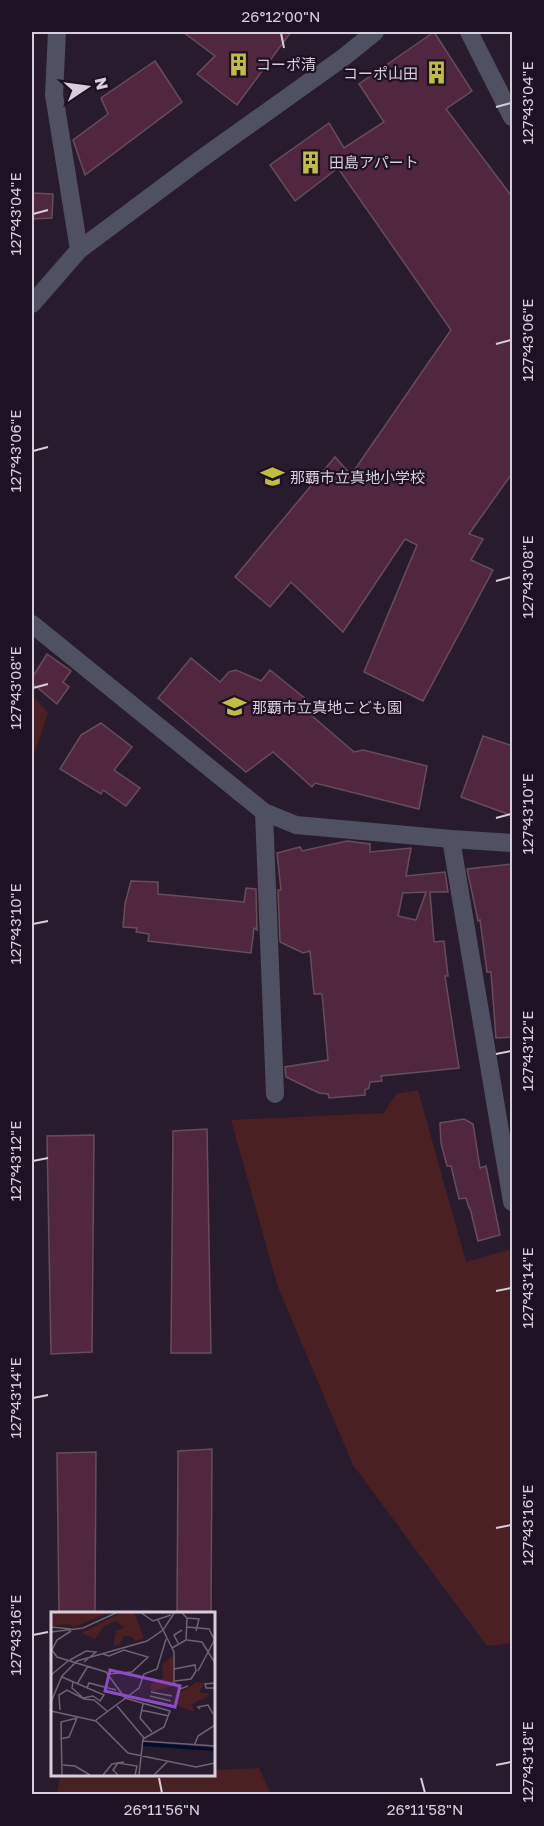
<svg xmlns="http://www.w3.org/2000/svg" width="544" height="1826" font-family="'Golos Text','Noto Sans JP',sans-serif">
	<style>
		.green { fill: #4b2023 }
		.building { fill: #51273f; stroke: #674d5a; stroke-width: 1.5; fill-rule: evenodd }
		.lines { fill: none; stroke-linecap: round; stroke-linejoin: round }
		.minor { stroke: #505063; stroke-width: 18 }
		.ticks { fill: none; stroke: #d7cedb; stroke-width: 2 }
		.labels { text-anchor: middle; dominant-baseline: central; stroke-width: 4.5; stroke-linejoin: round; paint-order: stroke }
		.poi-label { font-size: 15px; fill: #d7cedb; stroke: #1f1124; text-anchor: start }
		.inset-road { fill: none; stroke: #6e6373; stroke-width: 1.5 }
		.view { fill: #8d4cc5; fill-opacity: 0.15; stroke: #8d4cc5; stroke-width: 3 }
		.inset-edge { fill: none; stroke: #d7cedb; stroke-width: 3 }
		.neatline { fill: none; stroke: #d7cedb; stroke-width: 2 }
		.ticks-label { font-size: 15px; text-anchor: middle; fill: #d7cedb }
	</style>
	<rect width="100%" height="100%" fill="#281b2e"/>
	<!-- green -->
	<g class="green">
		<path d="M32,695l16,18 -16,47z"/>
		<path d="M418,1090l48,172 46,-13v394l-25,3 -134,-181 -75,-178 -47,-167 153,-7 12,-19z"/>
		<path d="M259,1768l12,26h-214l3,-18 57,-2h96v-4z"/>
	</g>
	<!-- building -->
	<g class="building">
		<path d="M183,32h108l-54,73 -40,-31 18,-18z"/>
		<path d="M434,32l38,59 -26,18 67,89v274l-44,62 14,5 -12,21 22,10 -70,131 -59,-29 53,-127 -12,-6 -62,93 -52,-50 -21,25 -35,-30 100,-120 16,18 100,-145 -113,-162 -43,33 -25,-36 59,-42 15,25 40,-26 -25,-38z"/>
		<path d="M155,61l27,41 -97,73 -12,-35 35,-26 -7,-16z"/>
		<path d="M32,193l21,1 -1,24 -20,1z"/>
		<path d="M47,654l24,17 -8,11 6,5 -12,17 -25,-21v-5z"/>
		<path d="M191,658l29,24 9,-10 7,-2 25,11 9,-11 37,30 -3,9 50,43 9,-2 64,16 -8,43 -104,-26 -3,4 -39,-35 -27,20 -88,-74z"/>
		<path d="M101,723l31,24 -18,23 26,18 -14,18 -23,-16 -2,4 -41,-25 21,-34z"/>
		<path d="M483,736l30,10v70l-52,-19z"/>
		<path d="M347,841l23,3v8l41,-4 -5,28 39,-4 3,20h-18l4,50 10,-1 4,35h-3l14,92 -78,8 1,5 -12,1 -1,6 -4,2v5l-36,3 -1,-4 -9,-1 -33,-16 -1,-10 43,-7 -6,-66h-8l-4,-43 -7,2 -23,-11 -2,-52h3l-4,-37 23,-6 2,4zM403,892v1l23,-1 -10,28 -18,-4z"/>
		<path d="M513,864v173l-17,1 -5,-66h-4l-7,-52 -2,1 -11,-52z"/>
		<path d="M131,881l27,1v12l86,8 2,-14 10,1 1,41 -3,-2 -3,25 -103,-12 1,-7 -13,-2 1,-4 -14,-1 2,-23z"/>
		<path d="M464,1119l9,5 7,44 6,-2 14,69 -22,6 -8,-33h-1l-3,-10 -7,1 -8,-33h-4l-6,-23 -1,-20z"/>
		<path d="M207,1129l4,224h-40l2,-222z"/>
		<path d="M94,1135l-2,217 -41,2 -4,-218z"/>
		<path d="M212,1449l-1,164h-34l1,-162z"/>
		<path d="M96,1452l-1,161h-36l-2,-160z"/>
	</g>
	<g class="lines">
		<!-- minor -->
		<g class="minor">
			<path d="M57,32l-3,63 25,155"/>
			<path d="M469,32l43,85"/>
			<path d="M32,304l47,-54 122,-91 143,-102 31,-25"/>
			<path d="M32,624l232,188 32,13 155,14 61,4"/>
			<path d="M264,812l11,282"/>
			<path d="M451,839l61,363"/>
		</g>
	</g>
	<!-- ticks -->
	<path class="ticks" d="M281,33l3,15M496,107l15,-4M33,214l15,-4M496,344l15,-4M33,451l15,-4M496,581l15,-4M33,688l15,-4M496,818l15,-4M33,924l15,-3M496,1054l15,-3M33,1161l15,-3M496,1291l15,-3M33,1398l15,-3M496,1528l15,-3M33,1635l15,-3M496,1765l15,-3M159,1778l3,15M421,1778l4,15"/>
	<!-- icons -->
	<defs>
		<symbol id="building-bare" viewBox="-9 -9 18 18"><path d="M-4-6H4V6H1V3H-1V6H-4ZM-2.5-4.3h1.7v1.8h-1.7ZM.8-4.3h1.7v1.8H.8ZM-2.5-1h1.7V.8h-1.7ZM.8-1h1.7V.8H.8Z" fill="#bfbe41" stroke="#1f1124" stroke-width="2.5" paint-order="stroke"/></symbol>
		<symbol id="school-bare" viewBox="-9 -9 18 18"><path d="M0-5L7-2L0 1L-7-2ZM-4 1L0 2.5L4 1V4Q0 6-4 4Z" fill="#bfbe41" stroke="#1f1124" stroke-width="2.5" paint-order="stroke"/></symbol>
	</defs>
	<g fill-rule="evenodd">
		<use href="#building-bare" x="222" y="48" width="33" height="33"/>
		<use href="#building-bare" x="420" y="56" width="33" height="33"/>
		<use href="#building-bare" x="294" y="146" width="33" height="33"/>
		<use href="#school-bare" x="256" y="460" width="33" height="33"/>
		<use href="#school-bare" x="218" y="690" width="33" height="33"/>
	</g>
	<g class="labels">
		<!-- poi labels -->
		<g class="poi-label">
			<text x="256" y="64">コーポ清</text>
			<text x="418" y="73" text-anchor="end">コーポ山田</text>
			<text x="329" y="162">田島アパート</text>
			<text x="290" y="477">那覇市立真地小学校</text>
			<text x="252" y="707">那覇市立真地こども園</text>
		</g>
	</g>
	<!-- overview -->
	<g transform="translate(51 1612)">
		<rect width="164" height="164" fill="#281b2e"/>
		<path d="M0,0h60l-37,15 -5,-3 -18,2zM71,0h12l10,26 -9,3 -4,-5h-7l-5,9 -6,1 3,-15 8,-3 -8,-7 -12,5 -9,13 -13,-6zM122,44v30l-23,6 1,-8 12,-6 -1,-14zM146,70l7,1 -5,10h10v3l-17,8 2,8 -20,-8 1,-8z" fill="#4b2023"/>
		<path d="M92,130l71,6v3l-71,-5z" fill="#000e2e"/>
		<path class="inset-road" d="M89,0l13,9 18,-6M136,6l12,1 -3,12M107,8l16,32v31l6,6 8,-3M0,15l20,2M136,15l22,2 5,10M20,19l-14,9 -5,10 5,7 49,15 19,26 45,13 -6,16 -21,12 -4,36M0,20l32,-4 35,-16M136,28l15,2 13,21M127,31l-4,-8 8,-5M121,36l14,-8 1,-22 -5,-5M52,42l6,2 15,-6 24,7 -16,15 -24,2M19,48l16,-9 10,1 -12,10M123,57l21,-4 1,6 -5,8 -16,2M147,59l17,-32M0,63l17,-14M11,65l42,18 -4,6 -7,-5 -10,2 -11,-10 1,-6M164,71l-10,1 1,4h9M26,72l11,-18M36,76l2,-5 27,7M100,80l21,4M99,84l21,5M96,88l27,6M0,90l11,-26 15,-15 70,-20 16,-11 12,-18M92,92l-3,14 12,14M66,94l27,32M149,97l-2,-2 10,-2 5,9M9,98l-1,-15 8,-5 17,9 10,1 13,11M90,98l28,6M0,99l45,10 32,32 68,14 19,-4M45,108l43,-32 5,-14 13,-5 9,-30M9,127l9,-2 8,-19M91,129l73,5M143,134l4,-10 17,-11M12,153l12,1 15,9M11,163l-1,-53 16,-4M52,163l9,-11 12,-2M67,163l-5,-5 5,-7 19,3 -2,9M103,163l14,-14"/>
		<path class="view" d="M59,58l70,16 -5,21 -70,-16z"/>
		<rect width="164" height="164" class="inset-edge"/>
	</g>
	<!-- border -->
	<rect width="544" height="1826" fill="none" stroke="#1f1124" stroke-width="66"/>
	<!-- north arrow -->
	<g transform="translate(87 87) rotate(77)" stroke="#1f1124" stroke-width="4.5" paint-order="stroke">
	<path d="M0-4.5L10 22L0 15L-10 22Z" fill="#d7cedb"/>
	<text y="-9" font-size="16" font-weight="bold" text-anchor="middle" fill="#d7cedb">N</text>
	</g>
	<rect x="33" y="33" width="478" height="1760" class="neatline"/>
	<g class="ticks-label">
		<text x="281" y="22">26°12'00"N</text>
		<text transform="translate(528 103) rotate(-90)" y="5">127°43'04"E</text>
		<text transform="translate(16 214) rotate(-90)" y="5">127°43'04"E</text>
		<text transform="translate(528 340) rotate(-90)" y="5">127°43'06"E</text>
		<text transform="translate(16 451) rotate(-90)" y="5">127°43'06"E</text>
		<text transform="translate(528 577) rotate(-90)" y="5">127°43'08"E</text>
		<text transform="translate(16 688) rotate(-90)" y="5">127°43'08"E</text>
		<text transform="translate(528 814) rotate(-90)" y="5">127°43'10"E</text>
		<text transform="translate(16 924) rotate(-90)" y="5">127°43'10"E</text>
		<text transform="translate(528 1051) rotate(-90)" y="5">127°43'12"E</text>
		<text transform="translate(16 1161) rotate(-90)" y="5">127°43'12"E</text>
		<text transform="translate(528 1288) rotate(-90)" y="5">127°43'14"E</text>
		<text transform="translate(16 1398) rotate(-90)" y="5">127°43'14"E</text>
		<text transform="translate(528 1525) rotate(-90)" y="5">127°43'16"E</text>
		<text transform="translate(16 1635) rotate(-90)" y="5">127°43'16"E</text>
		<text transform="translate(528 1762) rotate(-90)" y="5">127°43'18"E</text>
		<text x="162" y="1815">26°11'56"N</text>
		<text x="425" y="1815">26°11'58"N</text>
	</g>
</svg>
